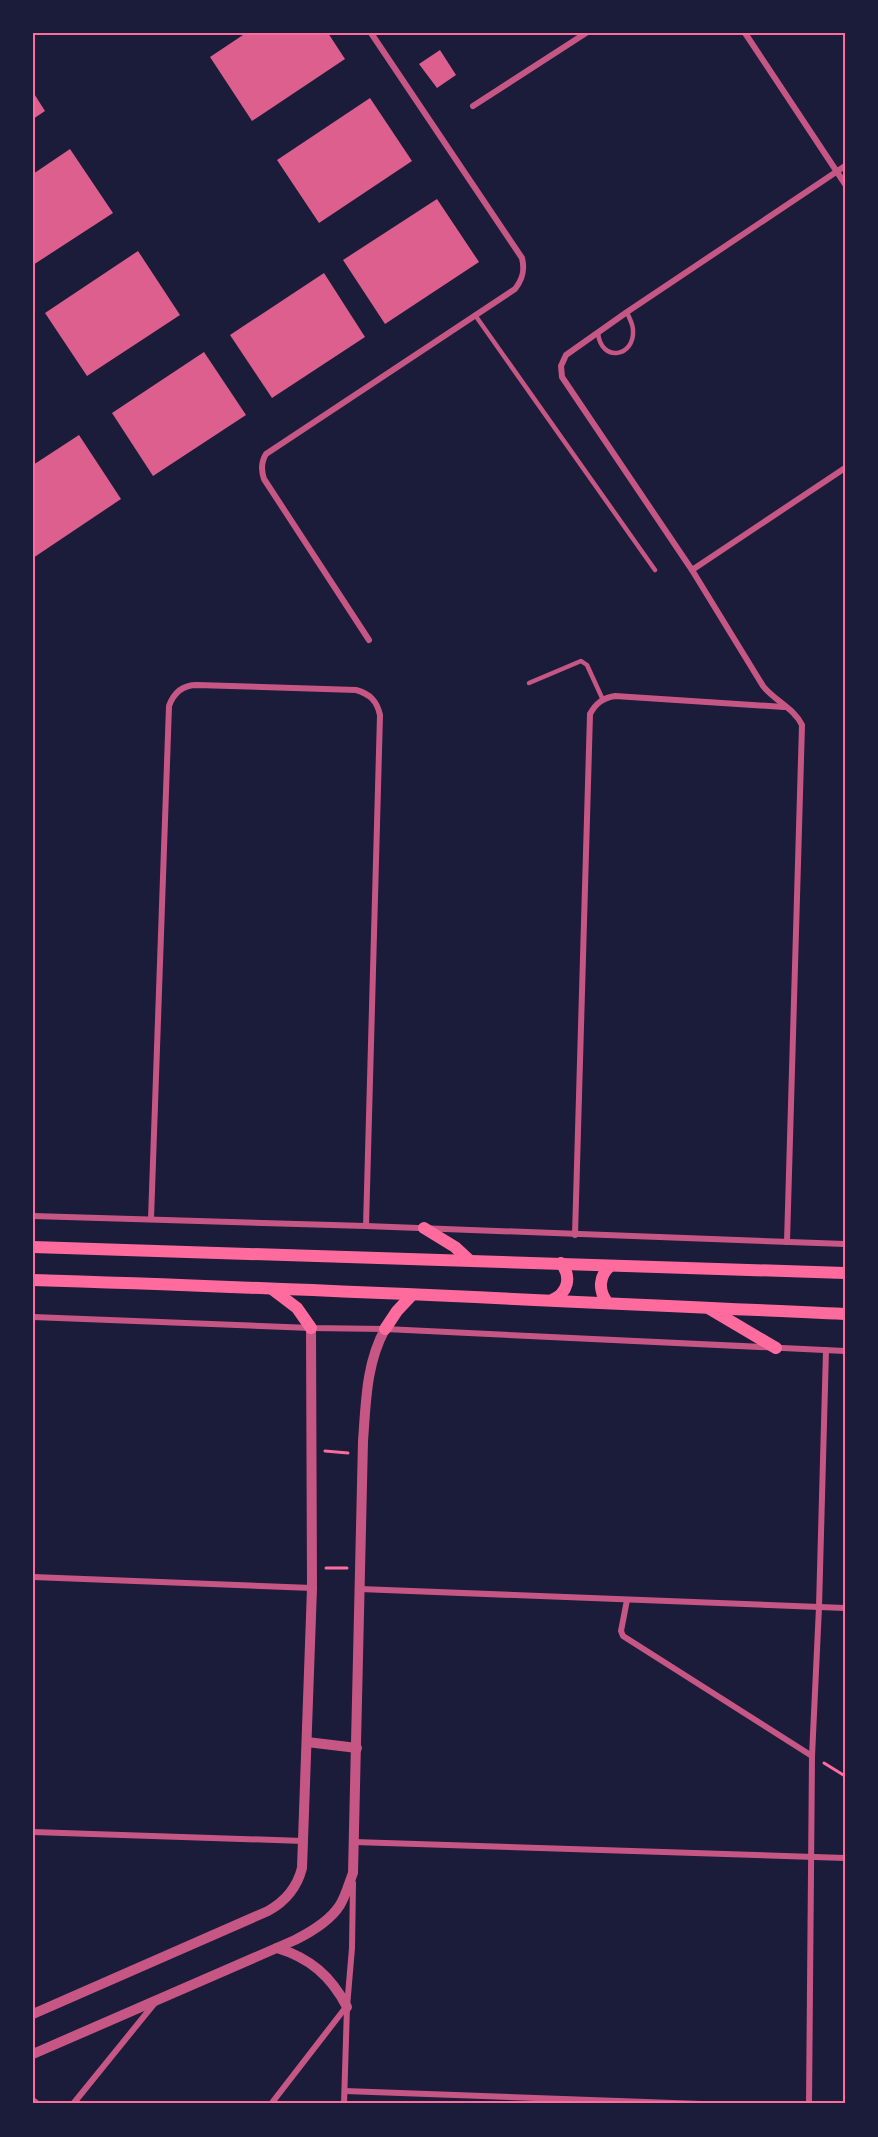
<svg xmlns="http://www.w3.org/2000/svg" width="878" height="2137" font-family="Inter,sans-serif">
	<style>
		.building { fill: #dd5f8e }
		.lines { fill: none; stroke-linecap: round; stroke-linejoin: round }
		.path { stroke: #ff6b9d; stroke-width: 3 }
		.service { stroke: #c65784; stroke-width: 4.5 }
		.minor { stroke: #c65784; stroke-width: 6 }
		.tertiary { stroke: #c65784; stroke-width: 10 }
		.secondary { stroke: #ff6b9d; stroke-width: 12 }
		.neatline { fill: none; stroke: #ff6b9d; stroke-width: 2 }
	</style>
	<rect width="100%" height="100%" fill="#1b1b3a"/>
	<!-- building -->
	<g class="building">
		<path d="M246,33h82l17,26 -93,62 -42,-64z"/>
		<path d="M440,50l16,25 -19,13 -18,-24z"/>
		<path d="M33,92l12,19 -12,8z"/>
		<path d="M370,98l42,63 -93,62 -42,-63z"/>
		<path d="M70,149l43,64 -80,52v-91z"/>
		<path d="M437,199l42,63 -94,62 -42,-64z"/>
		<path d="M138,251l42,64 -93,61 -42,-63z"/>
		<path d="M324,273l41,64 -93,61 -42,-63z"/>
		<path d="M204,352l42,63 -93,61 -41,-63z"/>
		<path d="M79,435l42,64 -88,59v-93z"/>
	</g>
	<g class="lines">
		<!-- path -->
		<g class="path">
			<path d="M325,1451l23,2"/>
			<path d="M326,1568h21"/>
			<path d="M824,1763l21,13"/>
		</g>
		<!-- service -->
		<g class="service">
			<path d="M475,315l180,255"/>
			<path d="M598,333c3,30 37,24 35,-3 0,-6 -4,-12 -6,-18"/>
			<path d="M529,683l52,-22 6,4 16,35"/>
		</g>
		<!-- minor -->
		<g class="minor">
			<path d="M745,33l100,151"/>
			<path d="M473,106l113,-73"/>
			<path d="M692,570l153,-102"/>
			<path d="M369,640l-105,-161c-3,-9 -3,-17 2,-25l249,-165c8,-10 10,-19 7,-31l-151,-225"/>
			<path d="M33,1216l333,10 479,18"/>
			<path d="M151,1219l18,-513c5,-14 14,-21 28,-21l159,5c14,4 21,11 24,25l-14,511"/>
			<path d="M575,1235l15,-521c6,-11 13,-16 25,-18l169,11"/>
			<path d="M787,1242l15,-517c-7,-16 -27,-24 -39,-39l-71,-116 -130,-193 -1,-11 5,-11 61,-43 218,-146"/>
			<path d="M33,1317l278,11 74,1 460,22"/>
			<path d="M33,1577l279,11"/>
			<path d="M360,1589l485,19"/>
			<path d="M627,1600l-6,31 2,5 189,120"/>
			<path d="M33,1832l270,9"/>
			<path d="M354,1842l491,16"/>
			<path d="M345,2091l356,13"/>
			<path d="M33,2100l5,4"/>
			<path d="M73,2104l81,-100"/>
			<path d="M271,2104l75,-97"/>
			<path d="M344,2104l3,-97 5,-59 1,-65"/>
			<path d="M809,2104l3,-348 7,-149 7,-257"/>
		</g>
		<!-- tertiary -->
		<g class="tertiary">
			<path d="M307,1742l50,6"/>
			<path d="M277,1948c33,10 54,28 70,59"/>
			<path d="M33,2014l235,-103c18,-10 29,-23 34,-43l10,-280 -1,-260"/>
			<path d="M33,2054l262,-114c16,-8 35,-19 45,-35 6,-10 9,-22 13,-32l10,-432c3,-39 3,-77 22,-112"/>
		</g>
		<!-- secondary -->
		<g class="secondary">
			<path d="M424,1228l31,19 14,13"/>
			<path d="M33,1247l812,26"/>
			<path d="M33,1280c271,8 541,22 812,34"/>
			<path d="M272,1289l25,19 14,20"/>
			<path d="M552,1300c16,-7 20,-23 9,-37"/>
			<path d="M607,1302c-9,-12 -8,-26 3,-36"/>
			<path d="M710,1309l66,39"/>
			<path d="M385,1329l12,-18 15,-16"/>
		</g>
	</g>
	<!-- border -->
	<rect width="878" height="2137" fill="none" stroke="#1b1b3a" stroke-width="69"/>
	<rect x="34" y="34" width="810" height="2068" class="neatline"/>
</svg>
